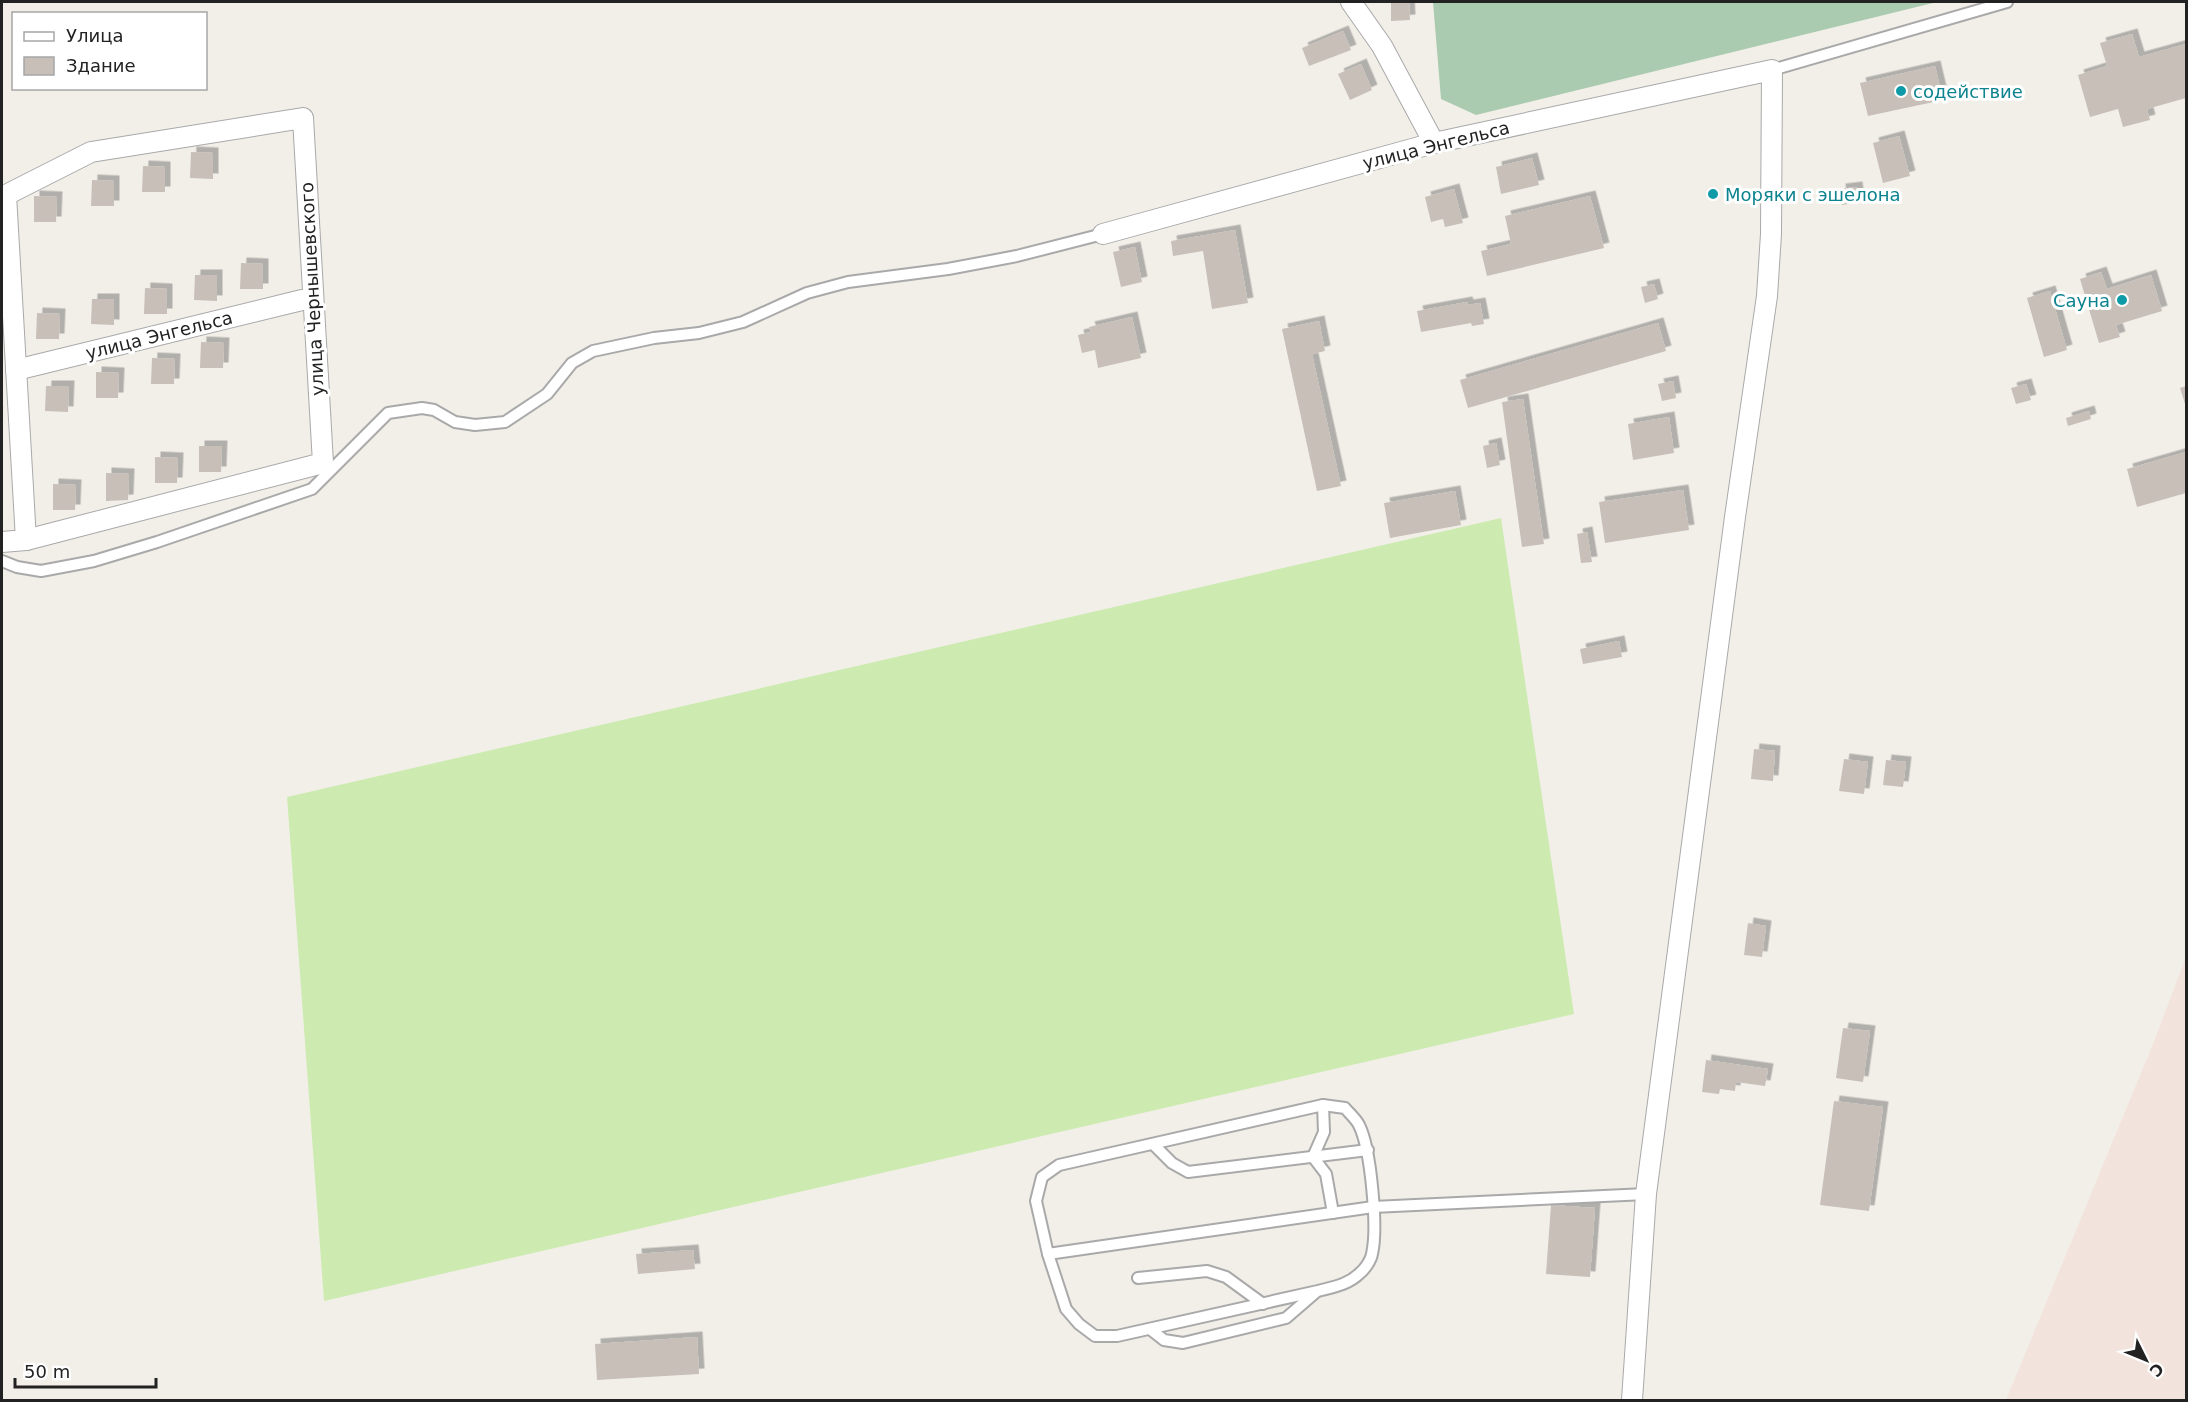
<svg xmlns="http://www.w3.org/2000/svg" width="2188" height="1402" font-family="'DejaVu Sans',sans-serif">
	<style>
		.military { fill: #f3e3dd }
		.grass { fill: #cdebb0 }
		.cemetery { fill: #aacbaf }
		.building { fill: #c7bfb8; filter: url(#shadow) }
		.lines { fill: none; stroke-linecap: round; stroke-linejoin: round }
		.service-casing { stroke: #a9a9a9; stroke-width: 14 }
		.minor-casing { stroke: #a9a9a9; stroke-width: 22 }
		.service { stroke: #fff; stroke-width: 10 }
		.minor { stroke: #fff; stroke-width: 20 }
		.culture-dot { fill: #0f9aa8; stroke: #fff; stroke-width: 2 }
		.labels { text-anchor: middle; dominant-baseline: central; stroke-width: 6; stroke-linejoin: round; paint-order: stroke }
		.culture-label { font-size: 18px; fill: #0d838f; stroke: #fff; text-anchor: start }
		.street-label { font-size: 18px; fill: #222; stroke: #fff }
	</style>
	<defs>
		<filter id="shadow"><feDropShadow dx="5.5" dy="-5.5" stdDeviation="0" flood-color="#0004"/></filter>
	</defs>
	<rect width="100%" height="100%" fill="#f2efe9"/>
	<!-- military -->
	<path class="military" d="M2186,957v443h-180l149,-361z"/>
	<!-- grass -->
	<path class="grass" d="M1501,518l73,496 -1250,287 -37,-504z"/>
	<!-- cemetery -->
	<path class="cemetery" d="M1433,2h504l-461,113 -35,-16z"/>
	<!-- building -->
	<g class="building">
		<path d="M1391,2h18l1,18 -19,1z"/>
		<path d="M1343,31l8,19 -42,16 -7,-18z"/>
		<path d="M2132,34l7,23 47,-13v54l-39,11 3,11 -27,7 -5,-18 -28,8 -12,-42 29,-9 -7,-23z"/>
		<path d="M1361,64l11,26 -22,10 -12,-26z"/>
		<path d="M1935,66l8,34 -75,16 -8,-33z"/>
		<path d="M1899,136l11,40 -27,7 -10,-40z"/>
		<path d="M191,152l22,1v26l-23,-1z"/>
		<path d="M1532,158l7,27 -38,9 -5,-27z"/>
		<path d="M143,166l22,1v25h-23z"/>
		<path d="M92,180l22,1v25h-23z"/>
		<path d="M1857,187l2,15 -17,3 -2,-16z"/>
		<path d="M1454,189l9,34 -18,4 -2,-8 -12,3 -6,-25z"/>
		<path d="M34,196l23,1 -1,25h-22z"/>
		<path d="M1590,196l14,52 -117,28 -6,-25 30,-7 -6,-28z"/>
		<path d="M1235,230l13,73 -36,6 -9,-58 -30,5 -2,-15z"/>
		<path d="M1135,247l7,35 -21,5 -8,-35z"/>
		<path d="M241,263l22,1v25h-23z"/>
		<path d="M2101,272l6,17 44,-14 11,36 -46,14 4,12 -21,6 -19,-64z"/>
		<path d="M195,275h22v26l-23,-1z"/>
		<path d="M1654,284l4,15 -13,4 -4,-16z"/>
		<path d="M145,288l22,1v25h-23z"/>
		<path d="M2050,291l17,59 -23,7 -17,-59z"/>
		<path d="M92,299h22v26l-23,-1z"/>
		<path d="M1467,302l1,3 12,-2 4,21 -12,2 -1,-3 -50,9 -4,-21z"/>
		<path d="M37,313l23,1 -1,25h-23z"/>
		<path d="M1132,317l9,41 -43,10 -3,-18 -13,3 -4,-18 13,-3 -2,-5z"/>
		<path d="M1319,321l6,30 -13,3 29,132 -24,5 -35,-162z"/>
		<path d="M1658,323l8,28 -198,57 -8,-28z"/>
		<path d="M201,342l23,1 -1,25h-23z"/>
		<path d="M152,358l23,1 -1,25h-23z"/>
		<path d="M96,372l23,1 -1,25h-22z"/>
		<path d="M1673,381l3,17 -14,3 -4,-17z"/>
		<path d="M2026,384l5,16 -15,4 -5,-16z"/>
		<path d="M46,386h23l-1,26 -23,-1z"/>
		<path d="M2186,386v21l-6,-19z"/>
		<path d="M1523,399l21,145 -22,3 -20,-145z"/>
		<path d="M2089,411l2,8 -23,7 -2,-8z"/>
		<path d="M1669,417l5,36 -41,7 -5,-36z"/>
		<path d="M1496,443l4,22 -13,3 -4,-22z"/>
		<path d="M199,446h23l-1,26h-22z"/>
		<path d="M2186,452v41l-49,14 -10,-38z"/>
		<path d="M155,457l23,1 -1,25h-22z"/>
		<path d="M106,473l23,1 -1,26 -22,1z"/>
		<path d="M53,484l23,1 -1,25h-22z"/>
		<path d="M1683,490l6,40 -84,13 -6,-41z"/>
		<path d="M1455,491l6,34 -71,13 -6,-35z"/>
		<path d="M1587,532l5,30 -11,1 -4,-29z"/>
		<path d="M1619,641l3,16 -39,7 -3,-15z"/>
		<path d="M1754,749l21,2 -2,30 -22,-2z"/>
		<path d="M1844,759l24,3 -4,32 -25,-3z"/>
		<path d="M1886,760l20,2 -3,25 -20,-2z"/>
		<path d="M1748,923l18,3 -4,31 -18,-2z"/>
		<path d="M1843,1028l27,3 -7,51 -27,-4z"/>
		<path d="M1706,1060l62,9 -3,17 -29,-4 -1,9 -15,-2 -1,5 -17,-2z"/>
		<path d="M1834,1101l49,6 -14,104 -49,-6z"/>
		<path d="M1551,1205l44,3 -5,69 -44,-3z"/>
		<path d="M693,1250l2,19 -57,5 -2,-20z"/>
		<path d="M697,1337l2,37 -102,6 -2,-36z"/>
	</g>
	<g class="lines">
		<defs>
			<g id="service">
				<path d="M1772,70l235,-68"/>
				<path d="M2,561l15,6 24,4 53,-10 63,-19 155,-53 76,-76 34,-5 12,2 21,12 20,3 30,-3 42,-28 25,-31 21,-12 61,-13 45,-5 44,-11 64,-29 41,-11 100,-13 69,-13 86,-22"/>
				<path d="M1323,1105l22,3c4,5 11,11 14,17 12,24 19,103 13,129 -1,6 -7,15 -12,19 -12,12 -27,14 -42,18l-201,45h-22l-16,-12 -13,-15 -18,-55 -12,-53 6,-24 17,-12z"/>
				<path d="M1323,1105l1,27 -11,25 13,17 7,39"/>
				<path d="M1153,1144l19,19 16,9 180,-22"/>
				<path d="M1048,1254l325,-47 273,-13"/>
				<path d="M1138,1278l69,-7 19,6 37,27"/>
				<path d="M1150,1329l14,11 19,3 103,-25 29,-25"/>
			</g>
			<g id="minor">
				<path d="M1351,2l31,44 52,97"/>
				<path d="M2,195h4l20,345 -24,2"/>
				<path d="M6,195l85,-43 212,-34 20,345 -297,77"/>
				<path d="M1103,234l331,-91 338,-73 -1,164 -4,62 -32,221 -89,677 -14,206"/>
				<path d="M16,370l286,-70"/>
			</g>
		</defs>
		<!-- service casing -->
		<use href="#service" class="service-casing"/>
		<!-- minor casing -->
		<use href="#minor" class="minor-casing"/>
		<!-- service -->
		<use href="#service" class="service"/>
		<!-- minor -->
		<use href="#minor" class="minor"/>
	</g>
	<!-- markers -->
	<g class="culture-dot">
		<circle cx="1901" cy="91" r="6"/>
		<circle cx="1713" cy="194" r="6"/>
		<circle cx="2122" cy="300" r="6"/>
	</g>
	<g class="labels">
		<!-- culture labels -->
		<g class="culture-label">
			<text x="1913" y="91">содействие</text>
			<text x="1725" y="194">Моряки с эшелона</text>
			<text x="2110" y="300" text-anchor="end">Сауна</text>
		</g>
		<!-- street labels -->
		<g class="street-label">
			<text transform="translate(1436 145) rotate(-14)">улица Энгельса</text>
			<text transform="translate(312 289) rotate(-93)">улица Чернышевского</text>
			<text transform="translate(159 335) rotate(-14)">улица Энгельса</text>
		</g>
	</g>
	<!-- border -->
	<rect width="2188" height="1402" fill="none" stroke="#222222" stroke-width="6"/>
	<!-- legend -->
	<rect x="12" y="12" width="195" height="78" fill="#ffffff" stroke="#a7a7a7" stroke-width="1.5"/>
	<rect x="24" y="32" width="30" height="9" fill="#ffffff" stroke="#a7a7a7" stroke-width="1.5"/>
	<text x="66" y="42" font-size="18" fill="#222222">Улица</text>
	<rect x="24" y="57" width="30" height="18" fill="#c7bfb8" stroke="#a7a7a7" stroke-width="1.5"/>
	<text x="66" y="72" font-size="18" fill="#222222">Здание</text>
	<!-- north arrow -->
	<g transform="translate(2146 1360) rotate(133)" stroke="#ffffff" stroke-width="4.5" paint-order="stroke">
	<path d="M0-4.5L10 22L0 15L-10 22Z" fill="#222222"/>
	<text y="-9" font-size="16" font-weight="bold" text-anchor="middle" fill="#222222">С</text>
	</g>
	<!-- scale -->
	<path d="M15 1378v9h141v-9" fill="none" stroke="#222222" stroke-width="3"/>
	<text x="24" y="1378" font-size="18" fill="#222222" stroke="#ffffff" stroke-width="4.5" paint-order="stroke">50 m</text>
</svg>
